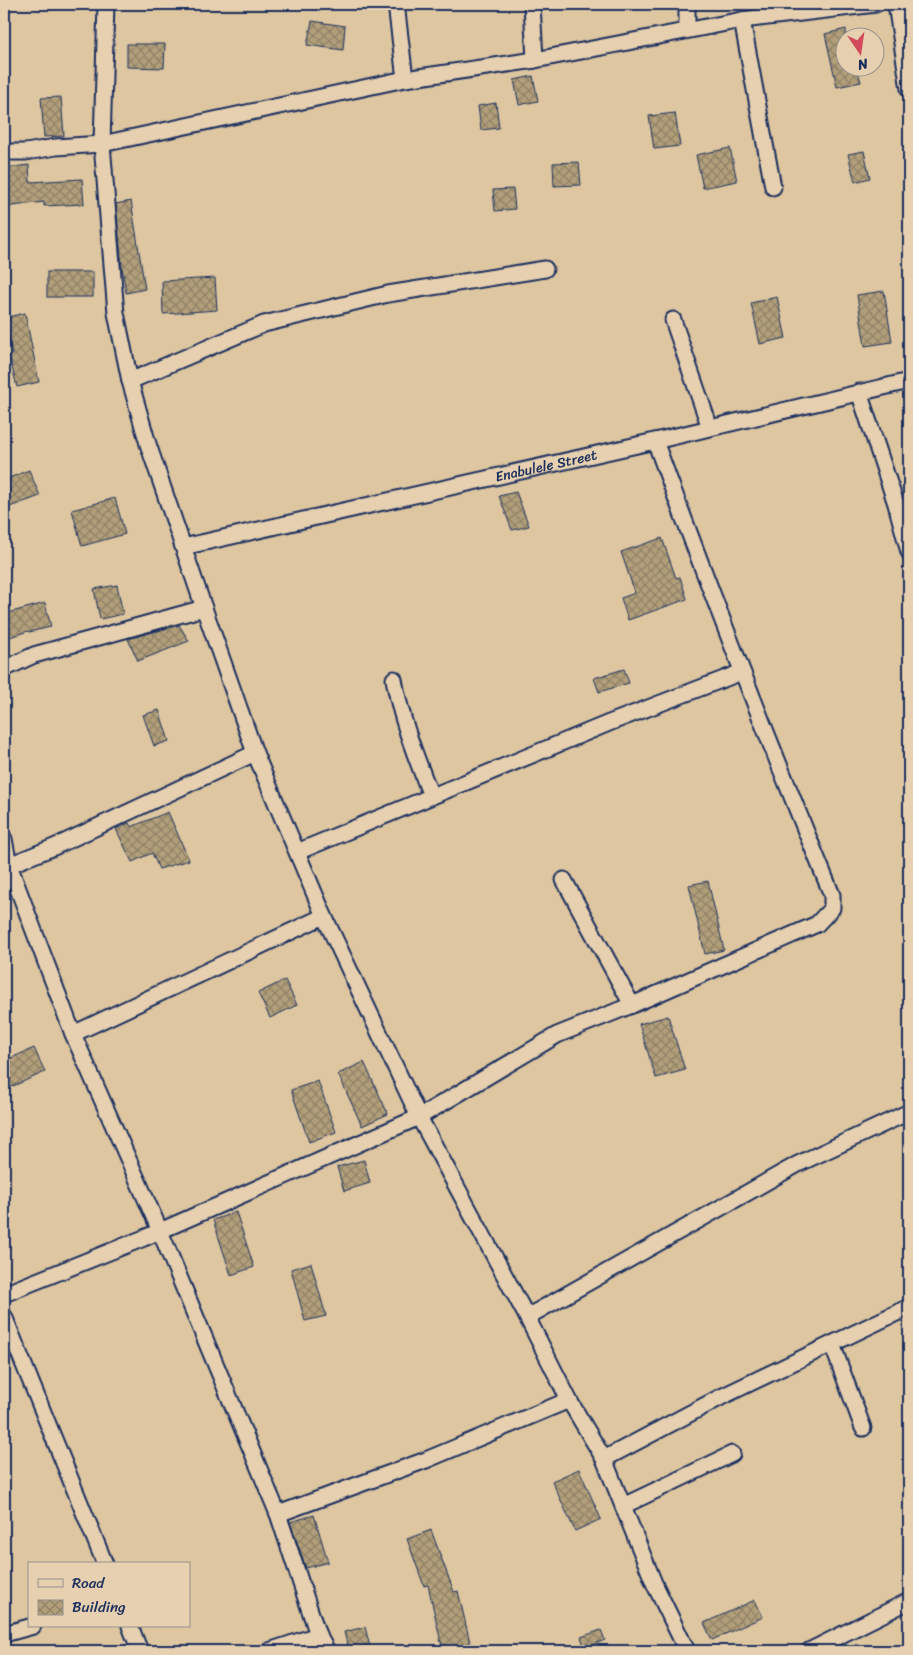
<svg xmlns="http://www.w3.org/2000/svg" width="913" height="1655" font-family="Sriracha,sans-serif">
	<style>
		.building { fill: url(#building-cross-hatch); stroke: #1b2f5e }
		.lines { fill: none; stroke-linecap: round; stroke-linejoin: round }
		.minor-casing { stroke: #1b2f5e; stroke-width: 19 }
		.minor { stroke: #e6d0af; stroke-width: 15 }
		.labels { text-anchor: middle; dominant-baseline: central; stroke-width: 5; stroke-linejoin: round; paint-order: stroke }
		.street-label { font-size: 14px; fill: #1b2f5e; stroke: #e6d0af }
	</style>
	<defs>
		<pattern id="building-cross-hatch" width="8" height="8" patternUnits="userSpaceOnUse" patternTransform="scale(1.25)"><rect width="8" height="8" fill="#b29f7a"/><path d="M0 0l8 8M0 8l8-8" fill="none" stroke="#908267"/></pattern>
	</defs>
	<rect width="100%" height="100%" fill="#ddc6a0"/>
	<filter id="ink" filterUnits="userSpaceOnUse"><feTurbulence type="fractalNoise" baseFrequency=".02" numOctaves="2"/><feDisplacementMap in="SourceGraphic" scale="10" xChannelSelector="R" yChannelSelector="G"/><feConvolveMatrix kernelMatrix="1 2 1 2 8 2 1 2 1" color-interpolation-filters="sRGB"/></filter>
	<g filter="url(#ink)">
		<!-- building -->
		<g class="building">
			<path d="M312,21l33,5 -2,24 -36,-5z"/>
			<path d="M846,29v39h11l4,14 -24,5 -12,-53z"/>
			<path d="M127,44h38l-1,24 -37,-1z"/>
			<path d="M533,76l5,25 -19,4 -5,-25z"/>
			<path d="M61,97l3,39 -20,1 -3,-39z"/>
			<path d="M496,103l3,25 -18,2 -3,-24z"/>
			<path d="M675,113l5,33 -26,3 -5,-33z"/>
			<path d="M730,148l7,33 -34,7 -7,-33z"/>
			<path d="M864,151l6,27 -15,4 -7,-28z"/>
			<path d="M579,162l2,23 -27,1 -1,-23z"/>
			<path d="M29,165l1,17 52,-3 2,25 -40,2v-4l-39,5 -1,-39z"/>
			<path d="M513,189l2,20 -20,2 -2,-21z"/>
			<path d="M131,201l14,88 -19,4 -4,-26 -6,-63z"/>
			<rect x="47" y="272" width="46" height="25"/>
			<path d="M215,278l2,32 -54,4 -1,-33z"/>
			<path d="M884,291l8,51 -27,4 -8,-51z"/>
			<path d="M777,297l9,41 -26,6 -9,-41z"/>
			<path d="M25,313l14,69 -22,5 -8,-32h3l-8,-37z"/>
			<path d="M29,470l11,26 -36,13v-29z"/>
			<path d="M516,492l13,34 -17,4 -13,-34z"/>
			<path d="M115,498l10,36 -43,12 -10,-36z"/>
			<path d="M662,538l14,40 4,-1 7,22 -59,21 -7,-22 14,-5 -14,-41z"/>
			<path d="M117,585l6,29 -23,5 -6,-30z"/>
			<path d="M45,603l6,24 -22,5 -1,-1 -24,8v-25z"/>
			<path d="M179,625l10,16 -51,20 -10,-22z"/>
			<path d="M624,669l5,14 -30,9 -5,-14z"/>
			<path d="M159,710l10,31 -15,5 -11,-31z"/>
			<path d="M168,812l21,48 -30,9 -7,-16 -20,9 -16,-33 13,-6 2,4z"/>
			<path d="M708,881l16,69 -19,4 -16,-69z"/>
			<path d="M285,980l12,25 -27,13 -12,-25z"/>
			<path d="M668,1016l17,54 -29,8 -17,-54z"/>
			<path d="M34,1048l11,24 -41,18v-29z"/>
			<path d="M364,1062l24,52 -26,12 -24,-52z"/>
			<path d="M318,1081l18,51 -27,10 -18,-52z"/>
			<path d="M364,1160l6,23 -26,8 -7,-24z"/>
			<path d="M236,1212l18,55 -23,8 -18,-55z"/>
			<path d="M311,1263l15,53 -21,5 -14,-52z"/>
			<path d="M579,1469l22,50 -26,12 -23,-50z"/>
			<path d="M314,1515l14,47 -22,6 -16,-46z"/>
			<path d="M431,1530l23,62 4,-1 14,60h-29l-15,-66 -4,1 -17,-47z"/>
			<path d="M755,1600l8,17 -51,23 -8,-17z"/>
			<path d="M365,1627l6,24h-22l-5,-19z"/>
			<path d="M601,1630l4,10 -20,8 -4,-11z"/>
		</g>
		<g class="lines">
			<defs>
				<g id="minor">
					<path d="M106,4l-4,140 14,169 14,68 18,63 56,164 51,145 69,163 95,201 108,200 42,83 35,59 50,124 33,68"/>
					<path d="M396,4l9,75"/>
					<path d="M532,4l3,56"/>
					<path d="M687,4v26"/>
					<path d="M896,4l13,85"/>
					<path d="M742,20l31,167"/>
					<path d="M4,152h22l30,-5 46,-3 303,-65 130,-19 207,-40 134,-16"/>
					<path d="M673,320l37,108"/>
					<path d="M130,381l134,-57 124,-30 157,-25"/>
					<path d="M859,392l37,112 13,48"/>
					<path id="s1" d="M183,547l472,-106 254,-60"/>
					<path d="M4,669l30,-14 170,-47"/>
					<path d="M394,679c7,41 22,78 37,117"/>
					<path d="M4,839l5,26 64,169 251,-118"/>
					<path d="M297,852l312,-129 133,-51"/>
					<path d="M4,867l50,-20 201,-94"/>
					<path d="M564,880l68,125"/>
					<path d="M73,1034l87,197 118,283 40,121 -49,16"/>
					<path d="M4,1294l140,-56 275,-121 138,-82 75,-30 185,-81 15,-16v-13c-62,-150 -121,-302 -177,-454"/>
					<path d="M4,1316l101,248"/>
					<path d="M527,1317l271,-153 111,-52"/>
					<path d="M832,1344l31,84"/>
					<path d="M604,1459l117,-62 188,-90"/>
					<path d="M623,1506l109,-52"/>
					<path d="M278,1514l148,-54 143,-60"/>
					<path d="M130,1626l10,25"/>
					<path d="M4,1634l29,-8"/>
					<path d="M318,1635l9,16"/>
					<path d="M809,1651l100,-50"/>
				</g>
			</defs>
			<!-- minor casing -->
			<use href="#minor" class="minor-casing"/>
			<!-- minor -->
			<use href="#minor" class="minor"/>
		</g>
	</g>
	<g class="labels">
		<!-- street labels -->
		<g class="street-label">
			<text stroke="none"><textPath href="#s1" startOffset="372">Enabulele Street</textPath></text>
		</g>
	</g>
	<!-- margin -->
	<rect width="913" height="1655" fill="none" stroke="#e6d0af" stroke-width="20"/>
	<rect x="10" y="10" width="893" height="1635" fill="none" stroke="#1b2f5e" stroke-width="2" filter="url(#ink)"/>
	<!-- legend -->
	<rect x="28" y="1562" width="162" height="65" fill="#e6d0af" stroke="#95908f"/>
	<rect x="38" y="1579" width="25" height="8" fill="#e6d0af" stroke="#95908f"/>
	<text x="72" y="1588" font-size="15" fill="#1b2f5e">Road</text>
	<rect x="38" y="1600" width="25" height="15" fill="url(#building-cross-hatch)" stroke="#95908f"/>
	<text x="72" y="1612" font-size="15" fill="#1b2f5e">Building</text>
	<!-- north arrow -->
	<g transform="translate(860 52) rotate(167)"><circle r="24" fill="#e6d0af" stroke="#95908f"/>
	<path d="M0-4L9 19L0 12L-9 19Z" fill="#d1495b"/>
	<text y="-8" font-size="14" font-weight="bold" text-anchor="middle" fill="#1b2f5e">N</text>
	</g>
</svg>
